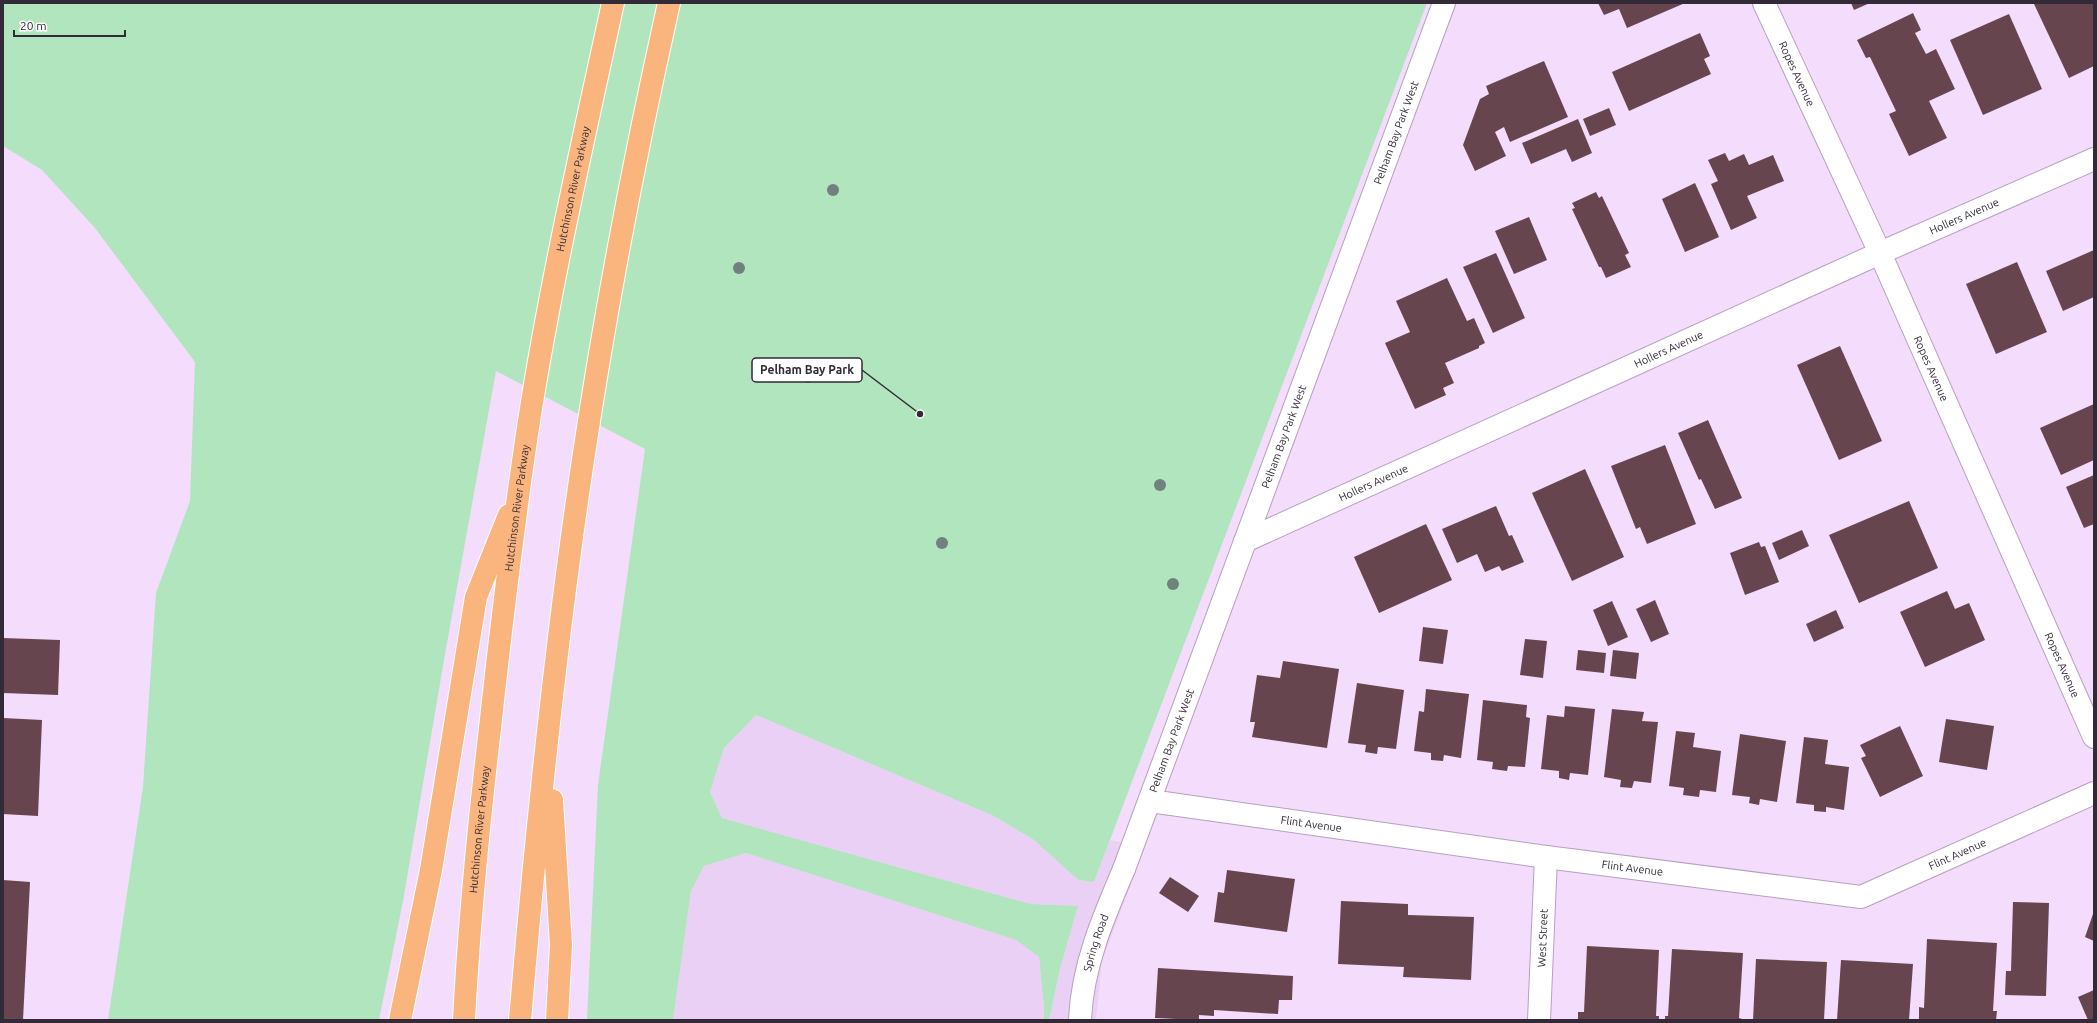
<svg xmlns="http://www.w3.org/2000/svg" width="2097" height="1023" font-family="Ubuntu,sans-serif">
	<style>
		.built { fill: #ebd0f6 }
		.green { fill: #b1e5be }
		.building { fill: #67454f }
		.lines { fill: none; stroke-linecap: round; stroke-linejoin: round }
		.minor-casing { stroke: #b6a0bf; stroke-width: 24 }
		.tertiary-casing { stroke: #b6a0bf; stroke-width: 24 }
		.motorway-casing { stroke: #fff; stroke-width: 24 }
		.minor { stroke: #fff; stroke-width: 22 }
		.tertiary { stroke: #fff; stroke-width: 22 }
		.motorway { stroke: #fab47d; stroke-width: 22 }
		.tree { fill: #71817f }
		.labels { text-anchor: middle; dominant-baseline: central; stroke-width: 4; stroke-linejoin: round; paint-order: stroke }
		.street-label { font-size: 11px; fill: #322a36; stroke: #fff }
		.leader { fill: none; stroke: #322a36; stroke-width: 1.5 }
		.callout-dot { fill: #322a36; stroke: #fff; stroke-width: 1.5 }
		.callout { fill: #fff; stroke: #322a36; stroke-width: 1.5 }
		.callout-label { font-size: 12px; text-anchor: middle; font-weight: bold; fill: #322a36 }
	</style>
	<rect width="100%" height="100%" fill="#f3dcfc"/>
	<!-- built -->
	<g class="built">
		<path d="M756,715l238,101 40,24 44,40 16,2 16,-42 35,7 -43,114 -6,59h-47l11,-51 18,-63 -47,-2 -309,-86 -12,-26 14,-44z"/>
		<path d="M746,853l270,87 23,17 5,50v13h-371l18,-129 13,-25z"/>
	</g>
	<!-- green -->
	<path class="green" d="M3,3h1424l-333,879 -16,-2 -44,-40 -40,-24 -238,-101 -32,33 -14,44 12,26 309,86 47,2 -18,63 -11,51h-5v-13l-5,-50 -23,-17 -270,-87 -42,13 -13,25 -18,129h-86l11,-235 47,-336 -149,-78 -51,283 -42,247 -24,119h-271l35,-233 13,-194 34,-92 5,-139 -100,-134 -53,-58 -39,-24z"/>
	<!-- building -->
	<g class="building">
		<path d="M1598,3h87l-58,25 -8,-19 -15,6z"/>
		<path d="M1851,3h19l-16,7z"/>
		<path d="M2094,3v63l-25,12 -35,-74z"/>
		<path d="M1913,13l8,17 -6,3 11,21 10,-5 19,40 -26,12 18,37 -38,18 -20,-42 7,-3 -26,-54 -4,1 -9,-18z"/>
		<path d="M2009,14l33,75 -59,26 -33,-75z"/>
		<path d="M1700,33l10,23 -6,3 7,15 -82,37 -17,-39z"/>
		<path d="M1544,61l24,56 -58,25 -6,-15 -9,5 11,24 -31,15 -12,-26 17,-46 9,-5 -3,-8z"/>
		<path d="M1609,108l7,17 -26,11 -7,-17z"/>
		<path d="M1578,119l14,34 -20,9 -6,-13 -35,15 -9,-21z"/>
		<path d="M1725,153l4,8 15,-7 5,11 24,-10 11,26 -37,15 10,22 -26,12 -20,-46 7,-3 -10,-21z"/>
		<path d="M1695,183l24,54 -34,15 -23,-53z"/>
		<path d="M1596,192l3,6 3,-2 27,57 -4,2 6,12 -25,11 -5,-11h-2l-27,-58 3,-1 -3,-5z"/>
		<path d="M1529,217l18,43 -33,14 -19,-43z"/>
		<path d="M2094,250v47l-31,14 -17,-40z"/>
		<path d="M1496,253l29,65 -32,15 -30,-66z"/>
		<path d="M2017,262l30,70 -51,22 -30,-70z"/>
		<path d="M1447,278l20,43 7,-3 11,25 -6,3v2l-34,15 9,20 -11,5 3,7 -31,14 -30,-66 25,-11 -14,-31z"/>
		<path d="M1840,346l42,95 -43,19 -42,-95z"/>
		<path d="M2094,404v56l-33,15 -21,-47z"/>
		<path d="M1708,420l34,78 -27,11 -14,-30 -2,1 -21,-47z"/>
		<path d="M1665,445l31,79 -49,20 -7,-17 -4,2 -25,-63z"/>
		<path d="M1585,469l39,88 -52,24 -40,-88z"/>
		<path d="M2094,475v49l-10,4 -18,-41z"/>
		<path d="M1909,501l29,67 -79,35 -30,-68z"/>
		<path d="M1496,506l13,30 3,-1 12,27 -22,9 -3,-5 -14,6 -8,-18 -20,9 -15,-34z"/>
		<path d="M1426,524l26,56 -73,33 -25,-56z"/>
		<path d="M1802,530l7,16 -30,14 -7,-17z"/>
		<path d="M1759,542l2,5 4,-1 14,36 -34,13 -15,-42z"/>
		<path d="M1947,591l8,18 14,-6 16,37 -60,27 -25,-55z"/>
		<path d="M1655,600l14,34 -18,8 -15,-33z"/>
		<path d="M1612,601l16,36 -20,9 -15,-36z"/>
		<path d="M1836,610l8,18 -30,14 -8,-18z"/>
		<path d="M1423,627l25,3 -5,34 -24,-3z"/>
		<path d="M3,638l57,2 -2,55 -55,-2z"/>
		<path d="M1525,639l22,2 -4,37 -23,-3z"/>
		<path d="M1578,650l28,3 -2,20 -28,-3z"/>
		<path d="M1613,650l26,3 -3,26 -26,-3z"/>
		<path d="M1283,661l56,8 -12,79 -75,-11 3,-15h-5l7,-47 23,3z"/>
		<path d="M1357,683l47,7 -8,59 -18,-2 -1,7 -12,-2 1,-7 -18,-2z"/>
		<path d="M1426,689l43,5 -8,64 -17,-3 -1,6 -12,-1v-7l-17,-2 5,-40 5,1z"/>
		<path d="M1483,700l44,5 -1,12 4,1 -5,49 -17,-1 -1,5 -15,-2 1,-7 -16,-2z"/>
		<path d="M1565,706l30,3 -7,66 -18,-2 -1,7 -10,-2v-7l-18,-2 6,-54 17,2z"/>
		<path d="M1612,709l32,3 -2,9 16,1 -7,61 -17,-2 -2,7 -12,-1 1,-7 -17,-3z"/>
		<path d="M3,718l39,2 -4,96 -35,-2z"/>
		<path d="M1946,719l48,7 -7,44 -48,-8z"/>
		<path d="M1900,726l23,50 -43,21 -19,-39 5,-2 -6,-11z"/>
		<path d="M1676,731l19,2 -2,14 28,4 -5,41 -16,-2 -1,7 -16,-2 1,-7 -15,-2z"/>
		<path d="M1740,734l46,7 -9,61 -17,-3 -1,6 -10,-2 1,-6 -18,-2z"/>
		<path d="M1804,737l24,3 -3,24 24,3 -5,43 -18,-3v5l-12,-1v-6l-18,-2z"/>
		<path d="M1227,870l68,9 -8,53 -73,-10 4,-30 6,1z"/>
		<path d="M1170,877l29,19 -11,16 -29,-19z"/>
		<path d="M3,880l27,2 -7,138h-20z"/>
		<path d="M1341,901l67,3v11l66,2 -3,63 -68,-3 1,-10 -66,-3z"/>
		<path d="M2013,902l36,1 -3,93 -41,-1 1,-24h5z"/>
		<path d="M2094,911v30l-9,-4z"/>
		<path d="M1927,939l70,4 -4,68h4l-1,9h-77v-13l5,1z"/>
		<path d="M1587,946l72,4 -3,66h3v4h-81v-8h6z"/>
		<path d="M1672,949l71,4 -4,65 6,2h-80v-4h3z"/>
		<path d="M1756,959l71,3 -3,58h-71z"/>
		<path d="M1841,960l72,4 -4,56h-72z"/>
		<path d="M1158,968l135,8 -1,24h-13l-1,14 -64,-4v6l-15,-1v5l-44,-2z"/>
		<path d="M2094,990v30h-6l-10,-23z"/>
	</g>
	<g class="lines">
		<defs>
			<g id="minor">
				<path id="s1" d="M1245,541l635,-288 214,-94"/>
				<path id="s2" d="M1150,801l396,56 315,40 233,-104"/>
				<path id="s3" d="M1124,869l320,-866"/>
				<path id="s4" d="M1539,1020l7,-163"/>
			</g>
			<g id="tertiary">
				<path id="s5" d="M1764,3l116,250 214,484"/>
				<path id="s6" d="M1080,1020c2,-53 23,-102 44,-151"/>
			</g>
			<g id="motorway">
				<path d="M552,800l9,145 -4,75"/>
				<path d="M400,1020l31,-150 45,-273 33,-82"/>
				<path id="s7" d="M464,1020c5,-95 14,-189 25,-283 11,-101 23,-202 38,-303 22,-145 55,-288 86,-431"/>
				<path d="M520,1020c16,-187 35,-374 63,-560 23,-153 52,-306 86,-457"/>
			</g>
		</defs>
		<!-- minor casing -->
		<use href="#minor" class="minor-casing"/>
		<!-- tertiary casing -->
		<use href="#tertiary" class="tertiary-casing"/>
		<!-- motorway casing -->
		<use href="#motorway" class="motorway-casing"/>
		<!-- minor -->
		<use href="#minor" class="minor"/>
		<!-- tertiary -->
		<use href="#tertiary" class="tertiary"/>
		<!-- motorway -->
		<use href="#motorway" class="motorway"/>
	</g>
	<!-- trees -->
	<g class="tree">
		<circle cx="833" cy="190" r="6"/>
		<circle cx="739" cy="268" r="6"/>
		<circle cx="808" cy="377" r="6"/>
		<circle cx="1160" cy="485" r="6"/>
		<circle cx="942" cy="543" r="6"/>
		<circle cx="1173" cy="584" r="6"/>
	</g>
	<g class="labels">
		<!-- street labels -->
		<g class="street-label">
			<text stroke="none"><textPath href="#s5" startOffset="78">Ropes Avenue</textPath></text>
			<text stroke="none"><textPath href="#s3" startOffset="785">Pelham Bay Park West</textPath></text>
			<text stroke="none"><textPath href="#s7" startOffset="839">Hutchinson River Parkway</textPath></text>
			<text stroke="none"><textPath href="#s1" startOffset="789">Hollers Avenue</textPath></text>
			<text stroke="none"><textPath href="#s1" startOffset="465">Hollers Avenue</textPath></text>
			<text stroke="none"><textPath href="#s5" startOffset="402">Ropes Avenue</textPath></text>
			<text stroke="none"><textPath href="#s3" startOffset="461">Pelham Bay Park West</textPath></text>
			<text stroke="none"><textPath href="#s1" startOffset="141">Hollers Avenue</textPath></text>
			<text stroke="none"><textPath href="#s7" startOffset="515">Hutchinson River Parkway</textPath></text>
			<text stroke="none"><textPath href="#s5" startOffset="726">Ropes Avenue</textPath></text>
			<text stroke="none"><textPath href="#s3" startOffset="137">Pelham Bay Park West</textPath></text>
			<text stroke="none"><textPath href="#s2" startOffset="163">Flint Avenue</textPath></text>
			<text stroke="none"><textPath href="#s7" startOffset="191">Hutchinson River Parkway</textPath></text>
			<text stroke="none"><textPath href="#s2" startOffset="823">Flint Avenue</textPath></text>
			<text stroke="none"><textPath href="#s2" startOffset="487">Flint Avenue</textPath></text>
			<text stroke="none"><textPath href="#s4" startOffset="82">West Street</textPath></text>
			<text stroke="none"><textPath href="#s6" startOffset="79">Spring Road</textPath></text>
		</g>
	</g>
	<!-- callouts -->
	<path class="leader" d="M920 414L862 370"/>
	<circle class="callout-dot" cx="920" cy="414" r="4"/>
	<rect class="callout" x="752" y="358" width="110" height="24" rx="4"/>
	<g class="callout-label">
		<text x="807" y="374">Pelham Bay Park</text>
	</g>
	<!-- border -->
	<rect width="2097" height="1023" fill="none" stroke="#322a36" stroke-width="8"/>
	<!-- scale -->
	<path d="M14 30v6h111v-6" fill="none" stroke="#322a36" stroke-width="2"/>
	<text x="20" y="30" font-size="12" fill="#322a36" stroke="#ffffff" stroke-width="3" paint-order="stroke">20 m</text>
</svg>
